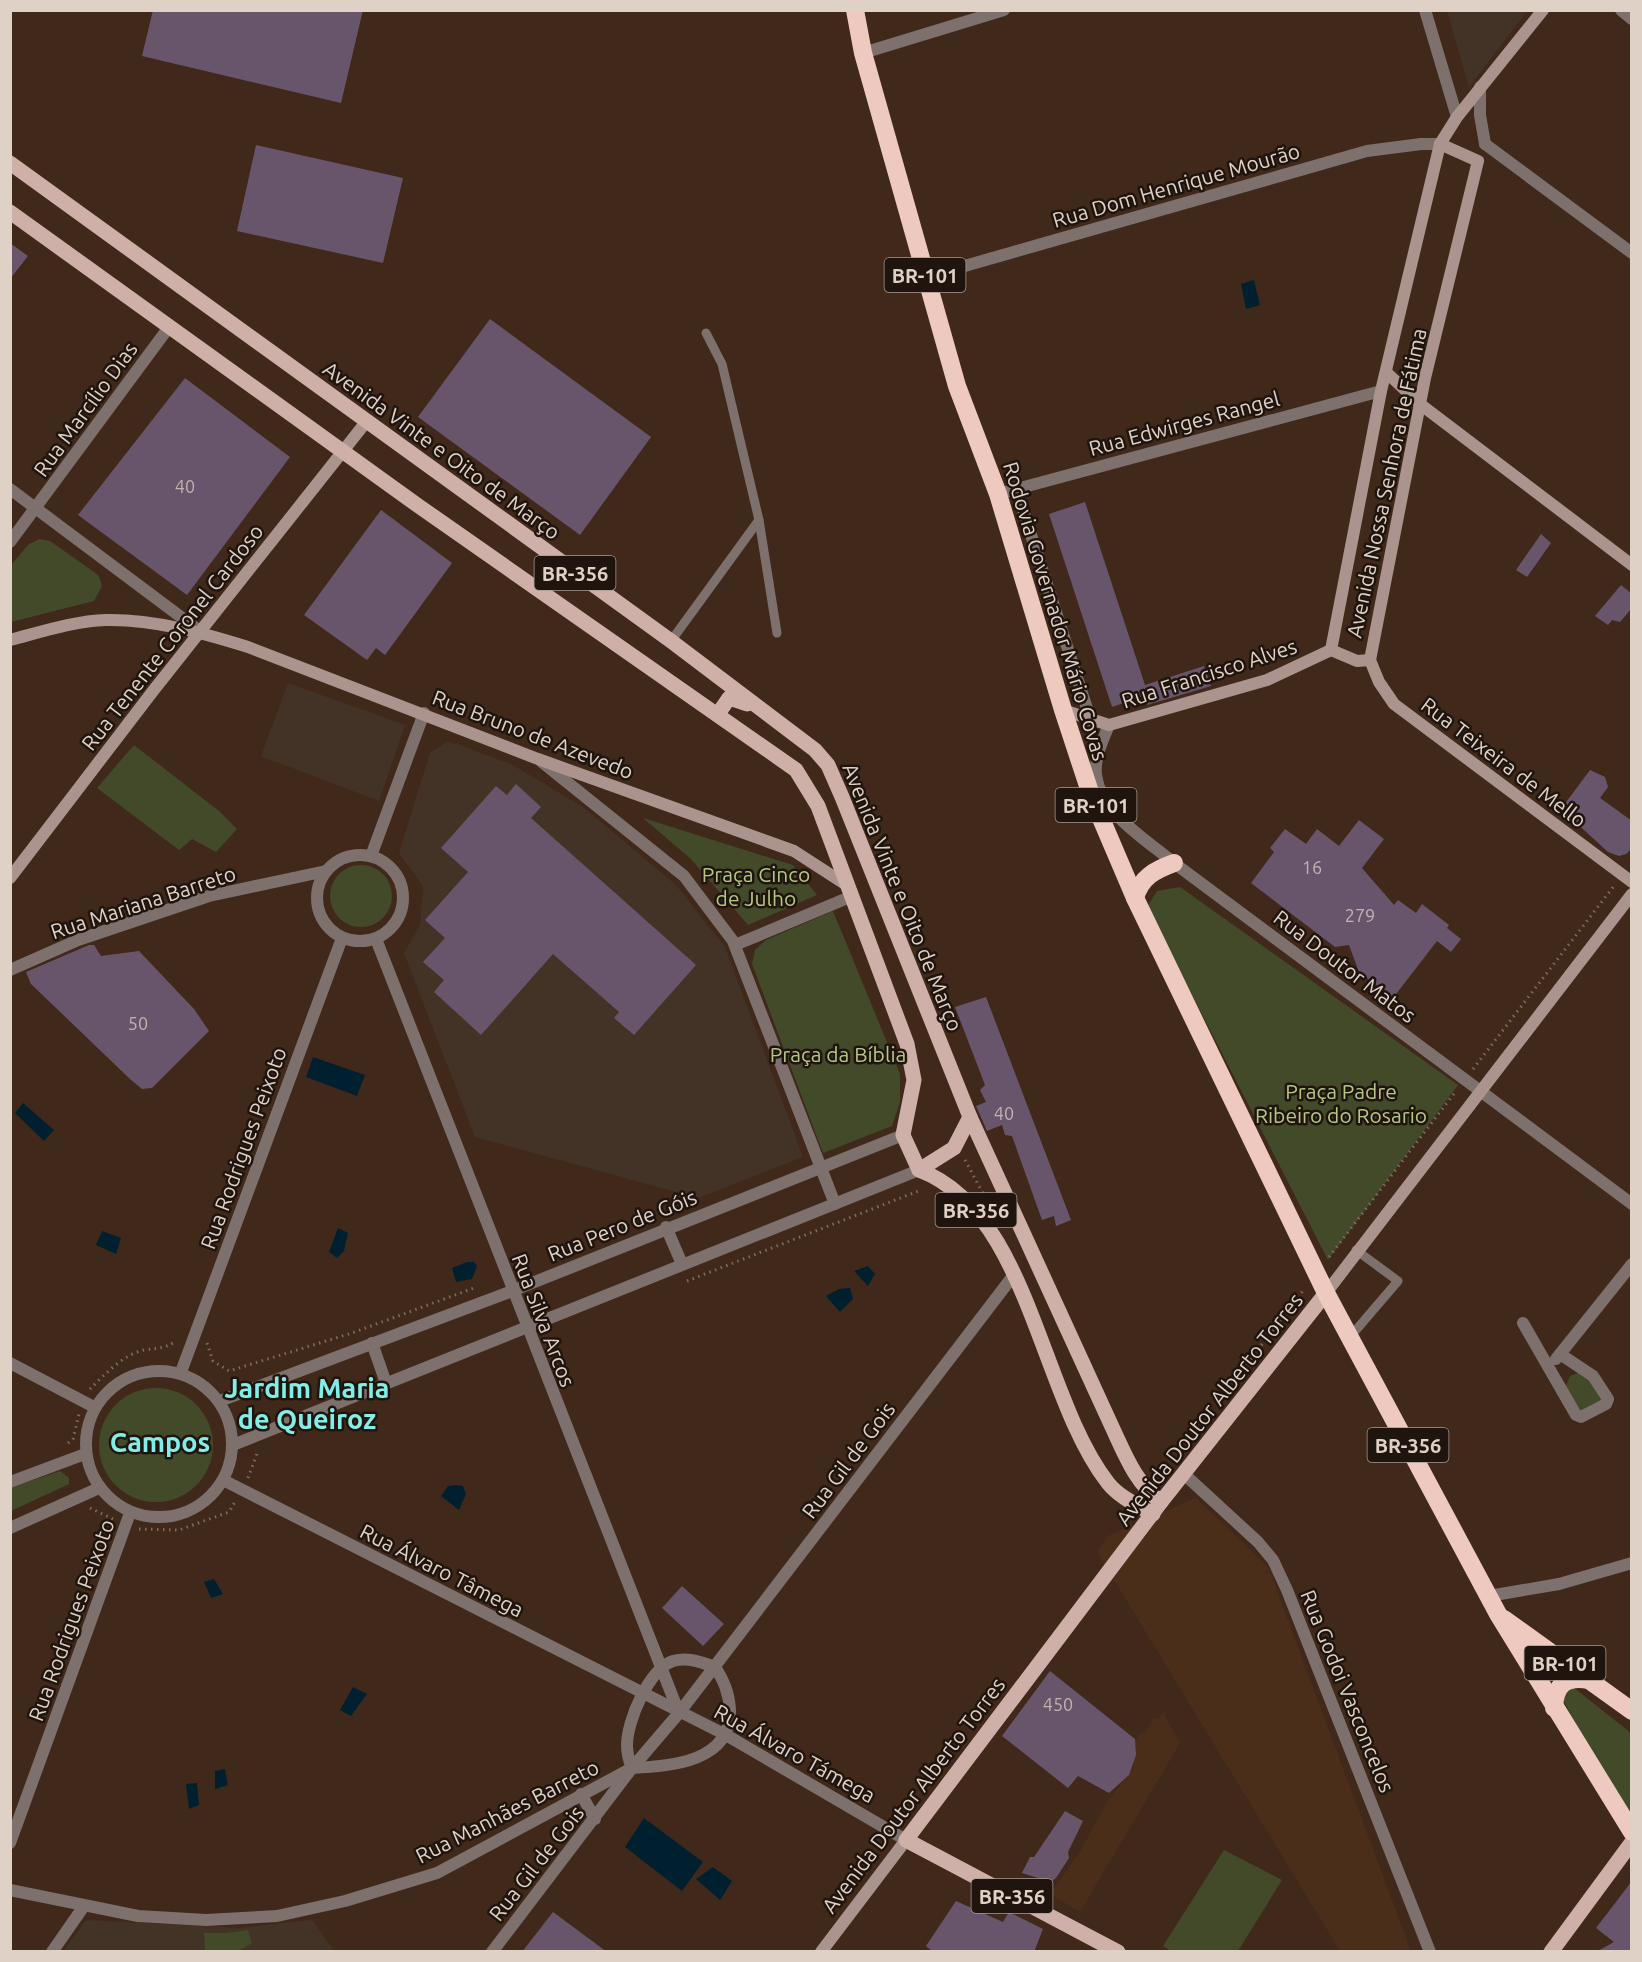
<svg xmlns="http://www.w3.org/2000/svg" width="1642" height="1962" font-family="Ubuntu,sans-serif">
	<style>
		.built { fill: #4a2e1a }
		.education { fill: #433327 }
		.green { fill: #424a2a }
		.water { fill: #002030 }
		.building { fill: #69556b }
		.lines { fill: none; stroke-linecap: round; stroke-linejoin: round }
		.path { stroke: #806c5f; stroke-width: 3; stroke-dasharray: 1.5 4.5; stroke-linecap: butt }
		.lane { stroke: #7e706c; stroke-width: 9 }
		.street { stroke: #7e706c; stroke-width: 12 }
		.secondary { stroke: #ab948e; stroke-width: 12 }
		.primary { stroke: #ceb0a8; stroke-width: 15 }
		.highway { stroke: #edc9c0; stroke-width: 18 }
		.labels { text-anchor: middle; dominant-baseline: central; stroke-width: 5; stroke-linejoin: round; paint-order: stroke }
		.number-label { font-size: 18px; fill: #c2b2b0 }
		.shield { fill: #1f150e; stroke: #a69990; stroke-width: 1.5 }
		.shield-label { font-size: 20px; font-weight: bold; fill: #e0d1c7 }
		.street-label { font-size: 21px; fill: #e0d1c7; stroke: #1f150e }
		.park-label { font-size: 21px; fill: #b6c783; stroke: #1f150e }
		.district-label { font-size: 27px; font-weight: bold; fill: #84eee6; stroke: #1f150e }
	</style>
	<rect width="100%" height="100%" fill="#40291a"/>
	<!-- built -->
	<g class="built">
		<path d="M1196,1498l72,69 143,384h-71l-243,-399 11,-16z"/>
		<path d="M1163,1713l17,30 -100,169 -30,-18 30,-42 27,-50 26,-33 3,-28 6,-9 3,2 8,-16 5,1z"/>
	</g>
	<!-- education -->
	<g class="education">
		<path d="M1447,10h80v1l-58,76z"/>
		<path d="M288,683l117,42 -26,76 -118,-45z"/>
		<path d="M448,741l63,23 72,43 93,78 49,62 78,210 -105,41 -223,-61 -71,-184 16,-28 3,-39 -24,-33 31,-100z"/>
		<path d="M86,1920l153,8 73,-8 22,31 -271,1z"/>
	</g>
	<!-- green -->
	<g class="green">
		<path d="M40,539l10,2 44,31 5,4 3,10 -8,15 -83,21v-57l18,-21z"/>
		<path d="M134,745l85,66 18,18 -21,23 -24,-13 -13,11 -82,-62z"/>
		<path d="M643,818l150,47 24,30 -69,30 -57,-66z"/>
		<circle cx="361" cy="896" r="31"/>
		<path d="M1180,887l278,198 -130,175 -181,-353 10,-16z"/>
		<path d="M833,911l67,163v28l-8,24 -69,27 -71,-189 3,-14 11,-10z"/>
		<path d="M1580,1372l12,8 12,21 -26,14 -14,-24 6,-15z"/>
		<circle cx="156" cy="1445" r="57"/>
		<path d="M60,1471l9,7v6l-58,27 -1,-23z"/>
		<path d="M1573,1687l58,46v81l-9,-2 -62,-118z"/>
		<path d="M1224,1850l58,30 -44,71h-67l-8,-5z"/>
		<path d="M248,1930l4,13 -14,8h-33l-1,-18h23z"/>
	</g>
	<!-- water -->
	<g class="water">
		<path d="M1254,280l6,25 -14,4 -5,-25z"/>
		<path d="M313,1057l52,18 -8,21 -51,-19z"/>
		<path d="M23,1103l31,27 -10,11 -29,-28z"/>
		<path d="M338,1228l10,5 -4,18 -7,7 -8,-6z"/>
		<path d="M102,1231l19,7 -5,16 -20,-9z"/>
		<path d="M467,1262h7l3,4 -5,13 -16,3 -4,-14z"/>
		<path d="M868,1266l7,8 -7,12 -14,-15z"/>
		<path d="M850,1288l3,11 -13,13 -14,-16 13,-7z"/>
		<path d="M456,1485l7,1 3,8 -7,16 -18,-14 7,-10z"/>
		<path d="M214,1579l9,15 -12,4 -7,-16z"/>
		<path d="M353,1687l14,7 -16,22 -11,-6z"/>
		<path d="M225,1769l3,16 -13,4v-18z"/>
		<path d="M197,1783l2,22 -10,4 -3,-25z"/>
		<path d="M644,1818l59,44 -21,29 -57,-44z"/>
		<path d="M713,1867l19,14 -12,19 -24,-21z"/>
	</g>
	<!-- building -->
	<g class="building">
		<path d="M153,10h210l-22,93 -199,-47z"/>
		<path d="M256,145l147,33 -20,85 -146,-32z"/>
		<path d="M10,243l18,13 -18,23z"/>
		<path d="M490,319l161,118 -71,98 -162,-118z"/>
		<path d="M185,378l105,79 -103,138 -109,-80z"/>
		<path d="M1085,502l60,183 59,-19 7,20 -64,19 -3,-9 -32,11 -63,-193z"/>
		<path d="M381,510l71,53 -67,92 -9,-7 -9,12 -63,-45z"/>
		<path d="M1541,534l10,9 -24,34 -11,-7z"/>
		<path d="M1621,585l11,9v14l-12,14 -8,-2 -4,5 -13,-9z"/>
		<path d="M1590,770l15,7 3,10 -8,11 32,23v27l-6,6 -7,2 -11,-4 -47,-43z"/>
		<path d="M516,784l25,23 -10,11 165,147 -62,70 -20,-17 5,-6 -66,-58 -72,81 -47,-43 10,-12 -21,-18 22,-24 -20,-18 43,-48 -27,-24 55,-62 11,9z"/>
		<path d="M1359,820l25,19 -22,29 32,37 4,-5 18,13 6,-9 27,21 -2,3 14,11 -10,13 -14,-11 -44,57 -34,-26 -10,-27 -14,2 -84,-64 23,-31 -4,-4 15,-19 21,15 11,-15 22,17z"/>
		<path d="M89,945h5l7,11 38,-5 55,58 15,22 -57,57 -10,1 -12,-10 -99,-95 -5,-12z"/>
		<path d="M986,997l85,223 -15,6 -2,-10 -12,4 -30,-84 -7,-1 -3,-10 -15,6 -11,-25 10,-4 -6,-12 5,-5 -30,-78z"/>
		<path d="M682,1586l42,38 -21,22 -41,-38z"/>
		<path d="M1050,1671l85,68 1,16 -7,20 -20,18 -31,-17 -10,12 -66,-52z"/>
		<path d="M1065,1811l18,10 -15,31 1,6 -13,20 -5,4 -29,-9 8,-16h4z"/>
		<path d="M1632,1881v71h-36l18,-10 -18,-14z"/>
		<path d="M956,1901l47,21 6,-10 34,17 -9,23h-101l-7,-6z"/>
		<path d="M553,1912l54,40h-85z"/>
	</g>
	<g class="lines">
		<!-- path -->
		<g class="path">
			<path d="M1473,1069l141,-183"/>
			<path d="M965,1160l21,39"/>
			<path d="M1329,1257l127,-166"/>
			<path d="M687,1281l234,-91"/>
			<path d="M207,1343l6,18 16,10 123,-38 122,-45"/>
			<path d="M1243,1369l62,-81"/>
			<path d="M90,1389c14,-14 34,-35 54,-39 13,-2 20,-1 32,-9"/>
			<path d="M68,1443l5,-4 6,-25"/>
			<path d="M248,1478l10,-27"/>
			<path d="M90,1508l23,11"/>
			<path d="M139,1529l40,1 50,-18 6,-10"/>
		</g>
		<!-- lane -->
		<g class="lane">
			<path d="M706,333l16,31 37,156 18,113"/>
			<path d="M671,641l88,-121"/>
			<path d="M1350,1337l48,-56 -42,-31"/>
		</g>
		<!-- street -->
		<g class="street">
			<path d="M1425,10l32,107"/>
			<path d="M1621,10l11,9"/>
			<path d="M863,53l141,-43"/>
			<path d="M1480,87v28l5,29"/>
			<path d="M1485,144l147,109"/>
			<path d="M926,277l441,-126 54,-7h19"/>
			<path d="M1016,488l75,233"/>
			<path d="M10,489l191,143"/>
			<path d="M998,494l383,-103"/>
			<path d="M10,542l159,-215"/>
			<path d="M1109,725c-6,15 -15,33 -13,50 5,39 51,65 78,88l458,341"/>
			<path d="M542,762l142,114 49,65 102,263"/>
			<circle cx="360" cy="898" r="43"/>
			<path d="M371,856l53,-143"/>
			<path d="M376,939l303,774"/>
			<path d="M735,945l115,-48"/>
			<path d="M10,970l68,-30 131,-44 117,-25"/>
			<path d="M666,1227l16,37"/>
			<path d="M1523,1323l53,92 5,2 25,-13 2,-5 -15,-23 -33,-22"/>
			<path d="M372,1343l14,40"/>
			<path d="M1556,1359l76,-95"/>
			<path d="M10,1363l84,44"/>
			<circle cx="159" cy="1444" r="73"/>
			<path d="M181,1372l161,-434"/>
			<path d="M220,1401l292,-110 391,-156"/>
			<path d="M233,1445l686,-275"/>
			<path d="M1184,1474l74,68 15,18 14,30 143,362"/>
			<path d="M223,1480l503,255 180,105"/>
			<path d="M10,1482l75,-28"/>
			<path d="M10,1528l89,-40"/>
			<path d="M1489,1596l70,-12 73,-21"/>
			<path d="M632,1768c-3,-7 -5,-15 -5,-23 0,-24 22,-76 46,-84 15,-4 28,1 42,6"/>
			<path d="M581,1794l14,25"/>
			<path d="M10,1843l120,-330"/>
			<path d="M10,1890l128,26 68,4 71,-4 68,-15 92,-28 195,-105c40,-2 99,-6 98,-58 -1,-17 -6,-29 -15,-43"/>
			<path d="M52,1952l32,-46"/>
			<path d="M492,1952l140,-184 47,-55 334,-437"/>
		</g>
		<!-- secondary -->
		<g class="secondary">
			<path d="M1386,372l34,32 212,161"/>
			<path d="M10,640c31,-8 64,-19 96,-20 48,-1 97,13 142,27l290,112 256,92 51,33"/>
			<path d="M1331,650l50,-259 59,-247 17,-27 86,-107"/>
			<path d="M1331,650l26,11 13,-1"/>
			<path d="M1370,660l55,-282 53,-217 -38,-17"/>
			<path d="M1370,660l9,22 15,22 238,178"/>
			<path d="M1063,710l46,15 158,-45 64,-30"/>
			<path d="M10,878l143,-187 213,-269"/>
			<path d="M1326,1293l306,-399"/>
			<path d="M821,1952l85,-112"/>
		</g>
		<!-- primary -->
		<g class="primary">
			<path d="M10,163l661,478 144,109 13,15 14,32 128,320 143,312c13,28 23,54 48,73"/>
			<path d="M10,212l410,295 376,263 22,36 89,238 7,36 -11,55 16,35c110,41 121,226 189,313 11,14 29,22 45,31"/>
			<path d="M718,714l11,-16 18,6"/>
			<path d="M919,1170l35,-22 16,-31"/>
			<path d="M1118,1952l-212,-112 255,-338 165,-209"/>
			<path d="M1551,1952l81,-110"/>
		</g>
		<!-- highway -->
		<g class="highway">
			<path d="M855,10l8,43 94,333 41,108 65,216 28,85 44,103 191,395 172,321 134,218"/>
			<path d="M1135,898c6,-21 20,-28 39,-35"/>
			<path d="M1504,1619l128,92"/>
			<path d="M1554,1708c1,-24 12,-32 35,-28"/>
		</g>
	</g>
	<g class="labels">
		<!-- number labels -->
		<g class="number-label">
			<text x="185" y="486">40</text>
			<text x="1312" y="867">16</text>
			<text x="1360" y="915">279</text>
			<text x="138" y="1023">50</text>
			<text x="1004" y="1113">40</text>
			<text x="1058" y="1704">450</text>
		</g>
		<!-- shield labels -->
		<g class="shield">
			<rect x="884.5" y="258" width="81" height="34" rx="4.5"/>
			<rect x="534.5" y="556" width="81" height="34" rx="4.5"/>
			<rect x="1055.5" y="788" width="81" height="34" rx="4.5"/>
			<rect x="935.5" y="1193" width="81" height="34" rx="4.5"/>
			<rect x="1367.5" y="1428" width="81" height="34" rx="4.5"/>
			<rect x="1524.5" y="1646" width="81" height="34" rx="4.5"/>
			<rect x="971.5" y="1879" width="81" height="34" rx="4.5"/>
		</g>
		<g class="shield-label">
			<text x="925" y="275">BR-101</text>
			<text x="575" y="573">BR-356</text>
			<text x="1096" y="805">BR-101</text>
			<text x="976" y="1210">BR-356</text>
			<text x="1408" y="1445">BR-356</text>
			<text x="1565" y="1663">BR-101</text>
			<text x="1012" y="1896">BR-356</text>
		</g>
		<!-- street labels -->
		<g class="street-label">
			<text transform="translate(1176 185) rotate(-16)">Rua Dom Henrique Mourão</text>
			<text transform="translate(85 409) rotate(-54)">Rua Marcílio Dias</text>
			<text transform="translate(1184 423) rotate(-15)">Rua Edwirges Rangel</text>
			<text transform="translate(442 450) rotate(36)">Avenida Vinte e Oito de Março</text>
			<text transform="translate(1386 483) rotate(-78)">Avenida Nossa Senhora de Fátima</text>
			<text transform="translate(1056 611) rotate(73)">Rodovia Governador Mário Covas</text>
			<text transform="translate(172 637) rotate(-52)">Rua Tenente Coronel Cardoso</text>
			<text transform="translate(1209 673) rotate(-18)">Rua Francisco Alves</text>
			<text transform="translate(533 734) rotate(21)">Rua Bruno de Azevedo</text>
			<text transform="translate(1504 762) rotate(37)">Rua Teixeira de Mello</text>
			<text transform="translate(903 897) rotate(68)">Avenida Vinte e Oito de Março</text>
			<text transform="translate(143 902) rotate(-18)">Rua Mariana Barreto</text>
			<text transform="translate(1345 966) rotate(37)">Rua Doutor Matos</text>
			<text transform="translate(243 1148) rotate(-70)">Rua Rodrigues Peixoto</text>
			<text transform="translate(622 1225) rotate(-22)">Rua Pero de Góis</text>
			<text transform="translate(544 1320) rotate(69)">Rua Silva Arcos</text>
			<text transform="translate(1209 1409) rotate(-52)">Avenida Doutor Alberto Torres</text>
			<text transform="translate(848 1460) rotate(-53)">Rua Gil de Gois</text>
			<text transform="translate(442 1570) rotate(27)">Rua Álvaro Tâmega</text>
			<text transform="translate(71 1620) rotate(-70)">Rua Rodrigues Peixoto</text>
			<text transform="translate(1348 1691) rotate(68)">Rua Godoi Vasconcelos</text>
			<text transform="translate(795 1753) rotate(29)">Rua Álvaro Támega</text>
			<text transform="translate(913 1795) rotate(-53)">Avenida Doutor Alberto Torres</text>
			<text transform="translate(507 1811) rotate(-27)">Rua Manhães Barreto</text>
			<text transform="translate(536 1863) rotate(-52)">Rua Gil de Gois</text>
		</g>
		<!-- park labels -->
		<g class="park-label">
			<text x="756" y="874">Praça Cinco<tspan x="756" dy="24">de Julho</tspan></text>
			<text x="838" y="1054">Praça da Bíblia</text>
			<text x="1341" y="1091">Praça Padre<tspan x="1341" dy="24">Ribeiro do Rosario</tspan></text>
		</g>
		<!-- district labels -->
		<g class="district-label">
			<text x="307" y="1388">Jardim Maria<tspan x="307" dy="31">de Queiroz</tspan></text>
			<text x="160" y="1442">Campos</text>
		</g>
	</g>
	<!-- border -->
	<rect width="1642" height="1962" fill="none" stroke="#e0d1c7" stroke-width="24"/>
</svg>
